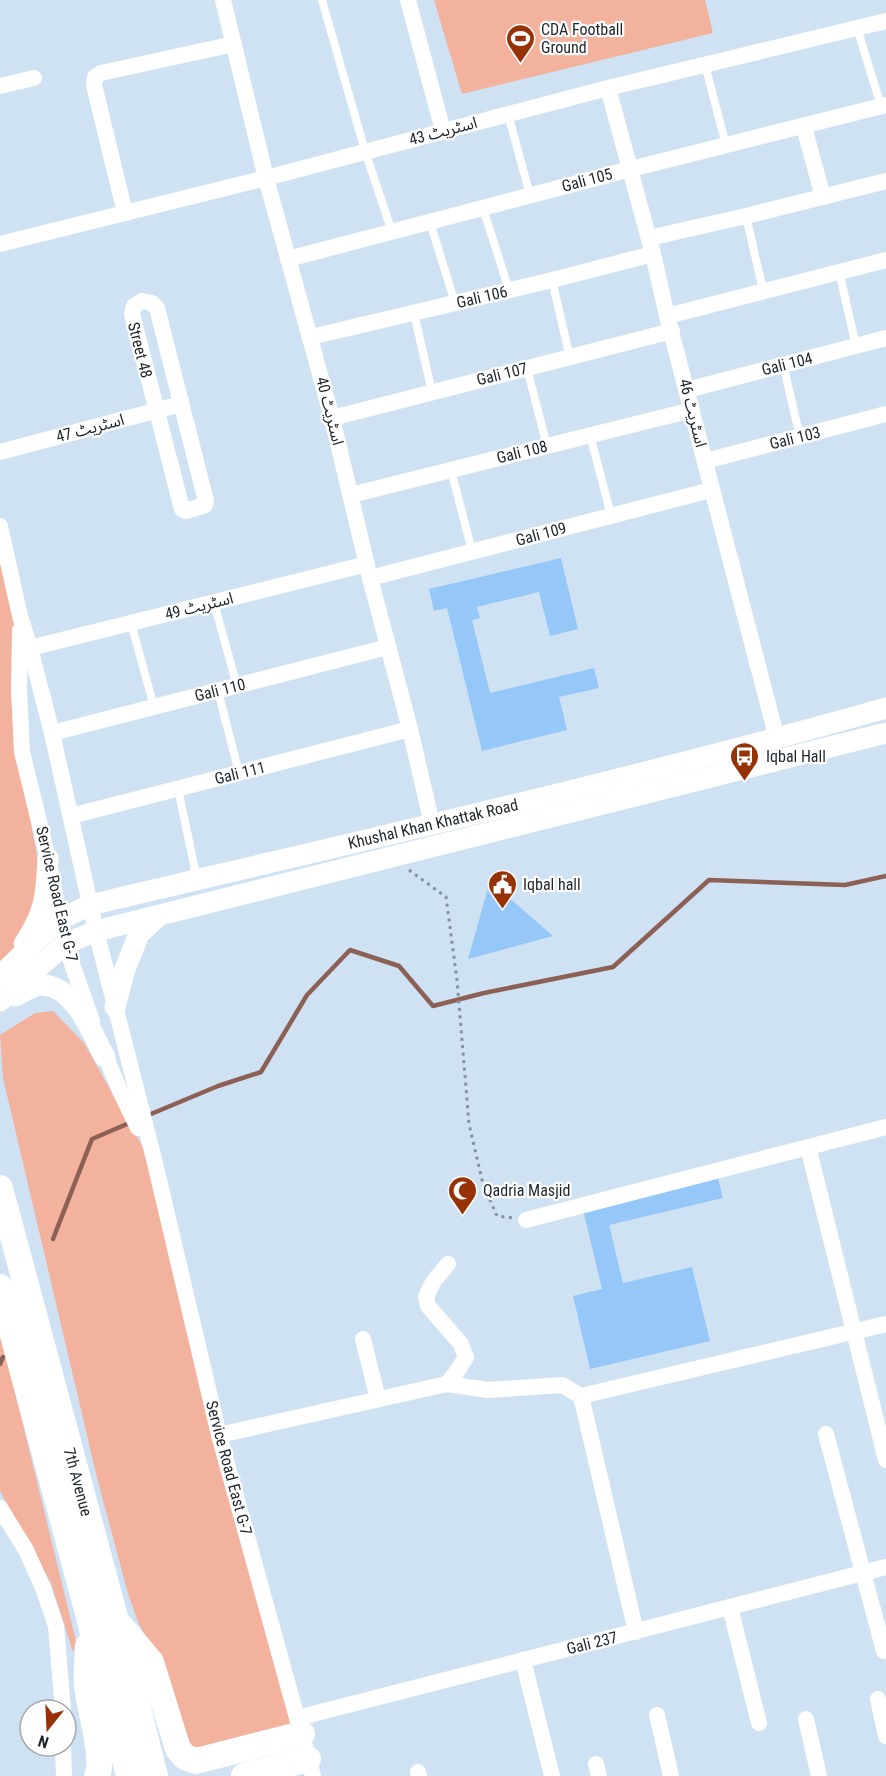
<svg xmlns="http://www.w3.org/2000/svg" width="886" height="1776" font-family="'Roboto Condensed','Noto Sans Arabic',sans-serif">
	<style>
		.green { fill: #f2b29e }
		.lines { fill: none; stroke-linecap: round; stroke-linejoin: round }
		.stream { stroke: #8c6054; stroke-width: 4.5 }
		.building { fill: #95c8f9 }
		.path { stroke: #84929f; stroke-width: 3; stroke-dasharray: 3 4.5; stroke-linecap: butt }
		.service { stroke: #fff; stroke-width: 8 }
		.minor { stroke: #fff; stroke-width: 16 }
		.tertiary { stroke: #fff; stroke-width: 21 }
		.primary { stroke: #fff; stroke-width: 26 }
		.labels { text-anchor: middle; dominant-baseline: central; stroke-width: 4.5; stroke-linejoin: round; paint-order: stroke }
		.poi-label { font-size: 16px; fill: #1e252b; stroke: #fff; text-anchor: start }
		.street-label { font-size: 16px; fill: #1e252b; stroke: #fff }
	</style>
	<rect width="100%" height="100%" fill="#cfe2f4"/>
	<!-- green -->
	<g class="green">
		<path d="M434,0h271l8,33 -251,61z"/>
		<path d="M0,553l15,62 4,147 18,93 1,46 -21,46 -17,16z"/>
		<path d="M53,1011l31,32 66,117 145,569 -95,22 -14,-4 -19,-71 -28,-52 -10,-27 -31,-115 -95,-404 -3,-43 35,-22z"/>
		<path d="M0,1331l76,310 -3,11 -22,-69 -51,-92z"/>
	</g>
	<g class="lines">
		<!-- stream -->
		<g class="stream">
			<path d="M151,1114l67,-28 43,-14 46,-77 43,-45 49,16 34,40 51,-13 129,-26 96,-87 136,5 41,-9"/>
			<path d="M53,1239l39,-100 35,-15"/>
			<path d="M0,1364l3,-7"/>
		</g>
	</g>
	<!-- building -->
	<g class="building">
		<path d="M561,558l17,71 -28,7 -11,-44 -62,15 3,11 -8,2 18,73 104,-25 5,20 -40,9 8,33 -85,21 -35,-143 -13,3 -5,-22z"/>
		<path d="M490,881l63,55 -85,23z"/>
		<path d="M718,1178l5,20 -114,27 14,58 69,-16 18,74 -120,28 -17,-73 29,-7 -19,-79z"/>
	</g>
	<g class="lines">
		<!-- path -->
		<path class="path" d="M409,870l37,27 11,83 12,144 14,60 14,32 16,2"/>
		<!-- service -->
		<g class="service">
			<path d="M322,0l43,151 27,81"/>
			<path d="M857,28l24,78"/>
			<path d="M705,65l21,80"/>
			<path d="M508,114l22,81"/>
			<path d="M483,208l26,82"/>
			<path d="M746,216l17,74"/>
			<path d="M430,222l25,81"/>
			<path d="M839,271l17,75"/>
			<path d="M552,280l18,78"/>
			<path d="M414,313l18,79"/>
			<path d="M783,364l17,73"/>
			<path d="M527,368l20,78"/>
			<path d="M590,435l21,80"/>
			<path d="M451,470l21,81"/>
			<path d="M214,603l23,83"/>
			<path d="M131,623l23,84"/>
			<path d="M218,691l21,82"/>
			<path d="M178,789l19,90"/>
		</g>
		<!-- minor -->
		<g class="minor">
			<path d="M223,0l43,178 66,240 38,160 40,151 22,95"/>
			<path d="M408,0l35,131"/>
			<path d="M0,86l34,-8"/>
			<path d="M608,88l45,166 14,62 110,423"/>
			<path d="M804,127l19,70"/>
			<path d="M125,213l-31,-128 1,-8 6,-4 133,-29"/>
			<path d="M649,238l97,-22 140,-35"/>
			<path d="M0,244l266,-66 342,-90 278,-67"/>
			<path d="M288,259l343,-90 255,-64"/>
			<path d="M142,301l10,2 5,5 49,193 -1,4 -19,6 -4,-2 -50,-195 2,-8z"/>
			<path d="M667,316l219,-56"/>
			<path d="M311,337l241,-57 101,-26"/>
			<path d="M687,390l199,-52"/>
			<path d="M332,418l340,-87"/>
			<path d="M0,452l181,-48"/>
			<path d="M705,461l181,-47"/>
			<path d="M351,495l341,-85"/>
			<path d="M0,526l20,90 10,32 22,85 44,198 58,228 65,276 94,341"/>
			<path d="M370,578l341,-88"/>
			<path d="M20,630l-1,60 3,62 26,106 17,86 27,77"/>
			<path d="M30,648l337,-84"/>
			<path d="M52,733l336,-86"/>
			<path d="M71,816l339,-87"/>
			<path d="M101,1045l19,46 18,37"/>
			<path d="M808,1147l78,313"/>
			<path d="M526,1220l360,-93"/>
			<path d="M363,1339l15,60"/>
			<path d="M447,1384l11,-14 8,-13 -5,-13 -33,-38 -2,-9 7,-15 15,-18"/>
			<path d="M581,1396l55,236"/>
			<path d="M826,1434l58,217"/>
			<path d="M219,1435l228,-51 41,6 74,-5 19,11 305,-72"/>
			<path d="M0,1508l26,42 17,38 13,38 7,84"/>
			<path d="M730,1607l29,116"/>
			<path d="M523,1660l29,116"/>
			<path d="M878,1699l8,37"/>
			<path d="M657,1715l14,61"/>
			<path d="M297,1718l589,-151"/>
			<path d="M806,1719l13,57"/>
			<path d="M63,1746l1,30"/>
			<path d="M596,1764l3,12"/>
			<path d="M418,1772l1,4"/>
		</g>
		<!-- tertiary -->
		<g class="tertiary">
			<path d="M24,944c22,-33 22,-49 24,-86"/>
			<path d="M0,976l38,-37 23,-20 29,-14c266,-63 533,-123 796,-197"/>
			<path d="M16,996c7,-4 18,-11 26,-11 33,1 49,47 63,72"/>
			<path d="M0,1001l65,-57 31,-13 790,-198"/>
			<path d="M115,1007l10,-38 14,-35 18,-17"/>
		</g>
		<!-- primary -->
		<g class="primary">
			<path d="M0,1188l115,429 40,159"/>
			<path d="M0,1287l89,330 40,159"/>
			<path d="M120,1625l31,37 27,87 7,8 11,4 106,-27"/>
			<path d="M88,1646c0,12 -2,25 -1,38 1,22 19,74 10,92"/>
			<path d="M244,1776l64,-17"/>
		</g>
	</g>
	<!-- icons -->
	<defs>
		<symbol id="stadium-pin" viewBox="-11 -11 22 30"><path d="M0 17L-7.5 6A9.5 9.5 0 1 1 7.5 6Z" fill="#973207" stroke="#fff"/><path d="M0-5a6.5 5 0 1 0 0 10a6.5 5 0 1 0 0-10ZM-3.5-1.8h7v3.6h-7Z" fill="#fff"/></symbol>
		<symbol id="bus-pin" viewBox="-11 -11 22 30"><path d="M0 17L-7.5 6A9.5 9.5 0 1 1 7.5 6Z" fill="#973207" stroke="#fff"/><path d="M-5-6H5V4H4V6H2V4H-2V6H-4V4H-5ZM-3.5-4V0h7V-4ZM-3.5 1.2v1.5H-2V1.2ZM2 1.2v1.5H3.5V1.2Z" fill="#fff"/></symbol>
		<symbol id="civic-pin" viewBox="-11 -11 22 30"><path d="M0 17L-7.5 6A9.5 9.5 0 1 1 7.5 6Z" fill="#973207" stroke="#fff"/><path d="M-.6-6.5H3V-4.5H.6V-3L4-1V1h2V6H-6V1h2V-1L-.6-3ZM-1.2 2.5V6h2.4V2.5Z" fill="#fff"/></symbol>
		<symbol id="mosque-pin" viewBox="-11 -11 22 30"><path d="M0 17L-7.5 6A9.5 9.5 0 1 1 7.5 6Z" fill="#973207" stroke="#fff"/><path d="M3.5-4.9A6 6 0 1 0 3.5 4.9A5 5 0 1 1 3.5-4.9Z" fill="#fff"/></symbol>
	</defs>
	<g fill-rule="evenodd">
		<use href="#stadium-pin" x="504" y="22" width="33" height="45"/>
		<use href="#bus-pin" x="728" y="740" width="33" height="45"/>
		<use href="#civic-pin" x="486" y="868" width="33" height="45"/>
		<use href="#mosque-pin" x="446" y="1174" width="33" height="45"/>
	</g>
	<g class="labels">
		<!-- poi labels -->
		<g class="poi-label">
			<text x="541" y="29">CDA Football<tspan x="541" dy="18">Ground</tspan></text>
			<text x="766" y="756">Iqbal Hall</text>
			<text x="523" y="884">Iqbal hall</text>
			<text x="483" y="1190">Qadria Masjid</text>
		</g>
		<!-- street labels -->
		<g class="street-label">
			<text transform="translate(443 131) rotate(-15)">اسٹریٹ 43</text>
			<text transform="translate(587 180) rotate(-15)">Gali 105</text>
			<text transform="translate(482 297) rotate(-13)">Gali 106</text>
			<text transform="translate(140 350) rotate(76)">Street 48</text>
			<text transform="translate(787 364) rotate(-14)">Gali 104</text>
			<text transform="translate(502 374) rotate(-14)">Gali 107</text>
			<text transform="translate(330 411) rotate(76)">اسٹریٹ 40</text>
			<text transform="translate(693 413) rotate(76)">اسٹریٹ 46</text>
			<text transform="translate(90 428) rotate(-15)">اسٹریٹ 47</text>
			<text transform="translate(795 438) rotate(-14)">Gali 103</text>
			<text transform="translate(522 452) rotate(-14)">Gali 108</text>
			<text transform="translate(541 534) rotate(-15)">Gali 109</text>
			<text transform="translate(199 606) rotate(-14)">اسٹریٹ 49</text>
			<text transform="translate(220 690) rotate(-14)">Gali 110</text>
			<text transform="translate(240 773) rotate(-14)">Gali 111</text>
			<text transform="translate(433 824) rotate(-13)">Khushal Khan Khattak Road</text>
			<text transform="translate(57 894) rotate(77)">Service Road East G-7</text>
			<text transform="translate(229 1468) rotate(75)">Service Road East G-7</text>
			<text transform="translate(78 1482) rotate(75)">7th Avenue</text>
			<text transform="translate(592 1643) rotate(-14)">Gali 237</text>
		</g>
	</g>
	<!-- north arrow -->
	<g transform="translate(48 1728) rotate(198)"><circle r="28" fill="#ffffff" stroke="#a5a8aa" stroke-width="1.5"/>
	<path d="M0-4.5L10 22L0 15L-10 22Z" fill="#973207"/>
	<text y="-9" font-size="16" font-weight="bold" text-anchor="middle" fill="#1e252b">N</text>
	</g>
</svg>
